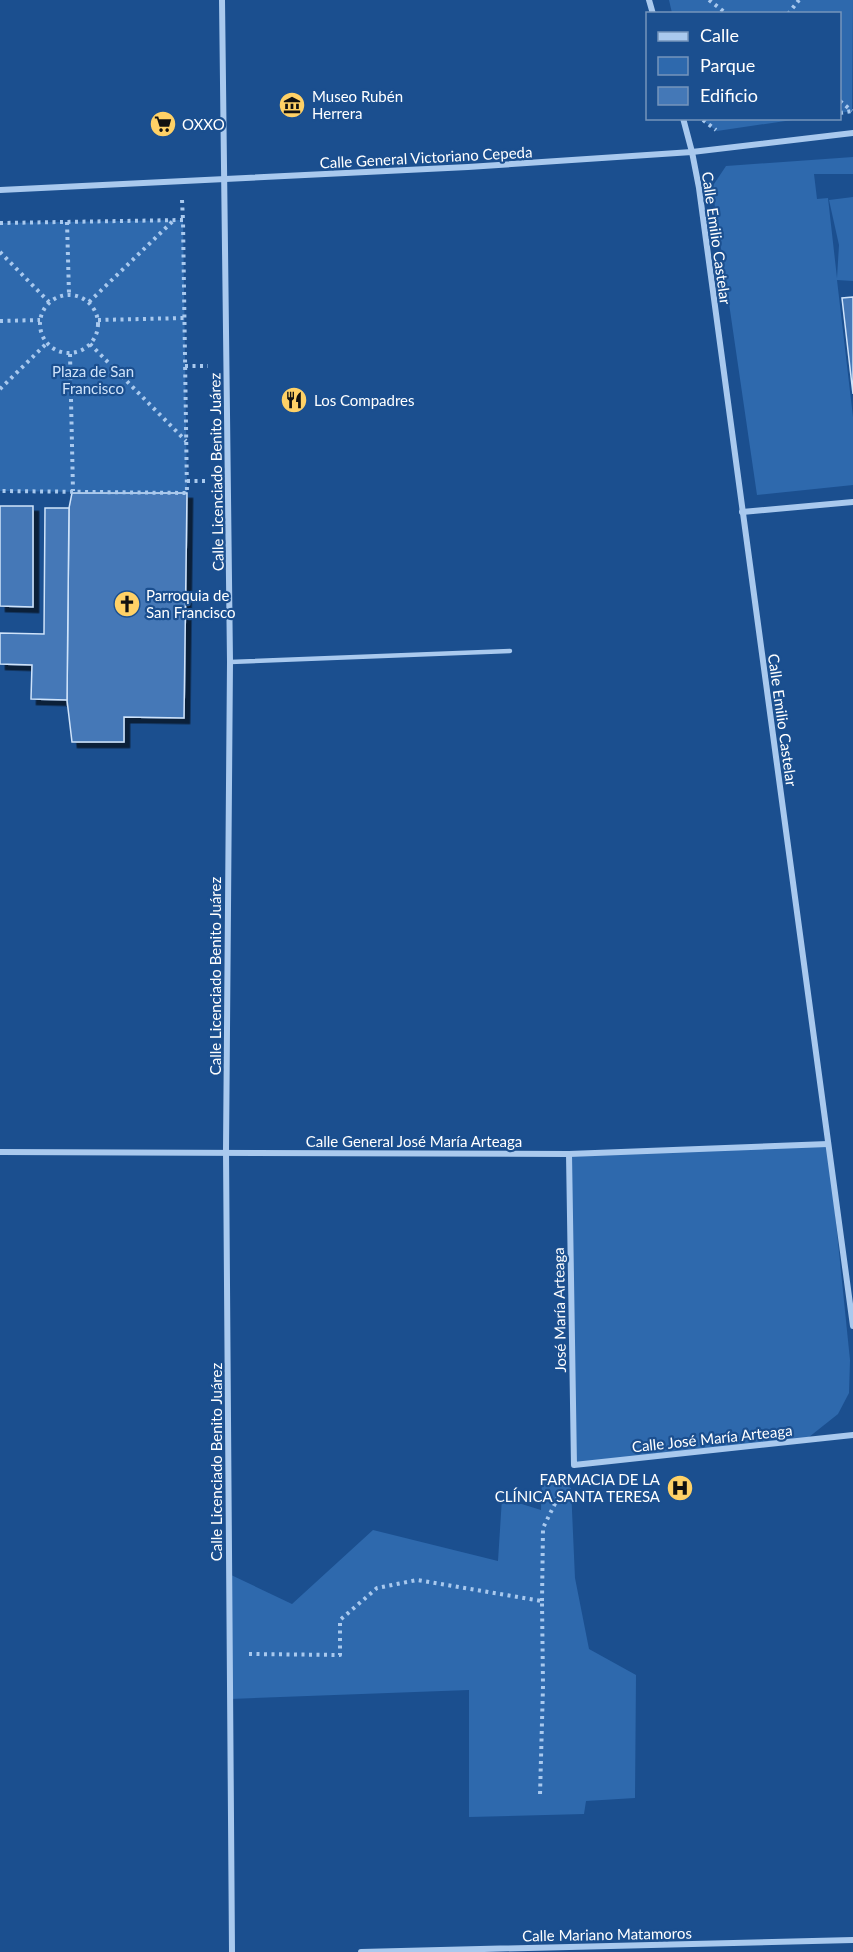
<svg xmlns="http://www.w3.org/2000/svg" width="853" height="1952" font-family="Lato,sans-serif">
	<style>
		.green { fill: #2e69ad }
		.building { fill: #4478b7; stroke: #cfe3fa; stroke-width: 1.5; filter: url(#shadow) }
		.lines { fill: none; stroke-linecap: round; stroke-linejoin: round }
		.path { stroke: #a9c9ee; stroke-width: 4; stroke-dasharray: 3 4.5; stroke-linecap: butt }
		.lane { stroke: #a9c9ee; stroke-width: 4.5 }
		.street { stroke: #a9c9ee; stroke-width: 6 }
		.labels { text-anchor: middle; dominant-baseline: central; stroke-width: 4.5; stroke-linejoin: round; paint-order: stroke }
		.poi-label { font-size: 15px; fill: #fff; stroke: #1b4f8f; text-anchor: start }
		.street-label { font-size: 15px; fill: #fff; stroke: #1b4f8f }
		.park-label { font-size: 15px; fill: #cfe3fa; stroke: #1b4f8f }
	</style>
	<defs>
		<filter id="shadow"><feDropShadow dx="5.5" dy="5.5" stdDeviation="0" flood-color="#0009"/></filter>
	</defs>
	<rect width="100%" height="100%" fill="#1b4f8f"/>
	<!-- green -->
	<g class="green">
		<path d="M669,0h184l-1,111 -12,2v-99l-168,-1z"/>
		<path d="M701,119h98l-82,12z"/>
		<path d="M853,157v17h-39l3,25 11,-1 9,80 2,-33 -10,-45 24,-3v84l-16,-1 16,137v68l-96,10 -45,-308 14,-21z"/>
		<path d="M183,220l4,273 -187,-2v-268z"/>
		<path d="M828,1144l22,216 -1,33 -11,21 -34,27 -230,24 -5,-311z"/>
		<path d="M542,1476l29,12 4,90 14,71 47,26 -1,123 -49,3 -2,13 -115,3v-127l-239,9 -1,-125 63,30 81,-74 125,31 4,-63 39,12z"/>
	</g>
	<!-- building -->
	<g class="building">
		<path d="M853,297v97l-11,-96z"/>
		<path d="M72,493h115l-3,225 -60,-1v25h-52l-5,-42 2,-192z"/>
		<path d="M0,506h33v101l-33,-1z"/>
		<path d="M45,508h24l-2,192 -36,-1 1,-34 -32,-1v-31l44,1z"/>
	</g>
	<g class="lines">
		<!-- path -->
		<g class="path">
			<path d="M709,0l18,14"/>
			<path d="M788,14l11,-14"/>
			<path d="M840,101l12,10"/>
			<path d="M840,113l12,-2"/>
			<path d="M703,120l13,10"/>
			<path d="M182,200l1,20"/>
			<path d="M67,222l2,72"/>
			<path d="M0,223l183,-3 4,273 -187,-2"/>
			<path d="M0,252l49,50"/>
			<circle cx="69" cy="324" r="29"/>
			<path d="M89,302l85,-82"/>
			<path d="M98,320l87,-2"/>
			<path d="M0,321l40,-1"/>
			<path d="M90,344l96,97"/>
			<path d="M70,354l3,137"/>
			<path d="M185,366h23"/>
			<path d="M0,389l47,-46"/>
			<path d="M187,481h22"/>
			<path d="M542,1601l1,-73 23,-47"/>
			<path d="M249,1654l91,1v-35l37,-32 40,-8 125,21 1,85 -3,109"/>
		</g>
		<!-- lane -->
		<path class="lane" d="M230,662l280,-11"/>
		<!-- street -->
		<g class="street">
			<path d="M222,0l8,662 -4,489 6,801"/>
			<path d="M649,0l4,14"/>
			<path d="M683,118l9,34 7,36 154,1138"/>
			<path d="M0,190l468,-23 224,-15 161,-19"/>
			<path d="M742,512l111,-10"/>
			<path d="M0,1152l569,2 259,-10"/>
			<path d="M569,1154l5,311 279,-30"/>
			<path d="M361,1952l492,-12"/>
		</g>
	</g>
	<!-- icons -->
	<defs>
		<symbol id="museum-disc" viewBox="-11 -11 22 22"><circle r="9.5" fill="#ffd166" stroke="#1b4f8f"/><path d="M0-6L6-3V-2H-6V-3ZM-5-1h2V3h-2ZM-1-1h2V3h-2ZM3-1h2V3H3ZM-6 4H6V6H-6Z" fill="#111"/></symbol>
		<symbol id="supermarket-disc" viewBox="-11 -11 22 22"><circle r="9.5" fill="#ffd166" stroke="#1b4f8f"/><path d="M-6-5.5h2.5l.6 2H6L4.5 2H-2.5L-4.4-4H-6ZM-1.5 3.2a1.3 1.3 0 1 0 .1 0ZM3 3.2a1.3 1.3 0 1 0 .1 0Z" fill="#111"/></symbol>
		<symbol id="restaurant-disc" viewBox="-11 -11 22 22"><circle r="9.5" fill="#ffd166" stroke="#1b4f8f"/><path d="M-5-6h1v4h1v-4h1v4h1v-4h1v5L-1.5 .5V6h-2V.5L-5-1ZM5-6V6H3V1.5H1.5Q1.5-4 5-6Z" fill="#111"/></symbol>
		<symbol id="church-disc" viewBox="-11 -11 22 22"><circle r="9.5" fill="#ffd166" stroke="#1b4f8f"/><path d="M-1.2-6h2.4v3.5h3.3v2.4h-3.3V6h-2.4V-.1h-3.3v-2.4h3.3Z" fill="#111"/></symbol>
		<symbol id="hospital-disc" viewBox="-11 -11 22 22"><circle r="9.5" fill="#ffd166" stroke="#1b4f8f"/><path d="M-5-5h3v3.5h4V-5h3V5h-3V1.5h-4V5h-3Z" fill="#111"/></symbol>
	</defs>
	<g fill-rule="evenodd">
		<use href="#museum-disc" x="277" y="90" width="30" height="30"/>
		<use href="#supermarket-disc" x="148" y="109" width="30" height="30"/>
		<use href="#restaurant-disc" x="279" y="385" width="30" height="30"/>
		<use href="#church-disc" x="112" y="589" width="30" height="30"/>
		<use href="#hospital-disc" x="665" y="1473" width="30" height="30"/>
	</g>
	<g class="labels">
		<!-- poi labels -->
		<g class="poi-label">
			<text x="312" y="96">Museo Rubén<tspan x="312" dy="17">Herrera</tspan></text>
			<text x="182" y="124">OXXO</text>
			<text x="314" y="400">Los Compadres</text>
			<text x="146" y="595">Parroquia de<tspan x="146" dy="17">San Francisco</tspan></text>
			<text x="660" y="1479" text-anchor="end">FARMACIA DE LA<tspan x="660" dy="17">CLÍNICA SANTA TERESA</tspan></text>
		</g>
		<!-- street labels -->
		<g class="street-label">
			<text transform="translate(426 157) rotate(-3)">Calle General Victoriano Cepeda</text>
			<text transform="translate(717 238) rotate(82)">Calle Emilio Castelar</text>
			<text transform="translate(216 472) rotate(-91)">Calle Licenciado Benito Juárez</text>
			<text transform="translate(783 720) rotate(82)">Calle Emilio Castelar</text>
			<text transform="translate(215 976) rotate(-90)">Calle Licenciado Benito Juárez</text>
			<text x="414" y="1141">Calle General José María Arteaga</text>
			<text transform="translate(559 1310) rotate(-91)">José María Arteaga</text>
			<text transform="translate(712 1438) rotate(-6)">Calle José María Arteaga</text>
			<text transform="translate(216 1462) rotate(-90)">Calle Licenciado Benito Juárez</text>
			<text transform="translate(607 1934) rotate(-1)">Calle Mariano Matamoros</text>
		</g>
		<!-- park labels -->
		<g class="park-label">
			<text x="93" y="371">Plaza de San<tspan x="93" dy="17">Francisco</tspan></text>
		</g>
	</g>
	<!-- legend -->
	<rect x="646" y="12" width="195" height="108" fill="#1b4f8f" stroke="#7695bc" stroke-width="1.5"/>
	<rect x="658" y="32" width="30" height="9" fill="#a9c9ee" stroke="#7695bc" stroke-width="1.5"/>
	<text x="700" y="42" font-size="18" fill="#ffffff">Calle</text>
	<rect x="658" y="57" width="30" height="18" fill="#2e69ad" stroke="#7695bc" stroke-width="1.5"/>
	<text x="700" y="72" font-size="18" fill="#ffffff">Parque</text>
	<rect x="658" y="87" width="30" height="18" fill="#4478b7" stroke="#7695bc" stroke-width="1.5"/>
	<text x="700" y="102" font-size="18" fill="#ffffff">Edificio</text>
</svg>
